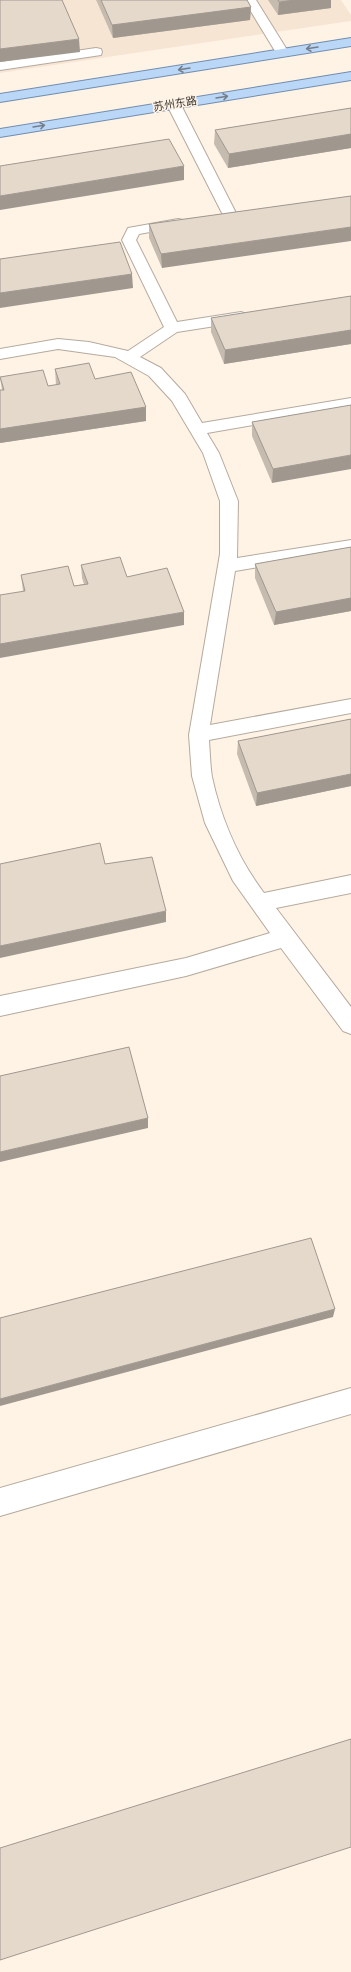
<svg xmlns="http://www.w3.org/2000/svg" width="351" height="1972" font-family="Raleway,'Noto Sans SC',sans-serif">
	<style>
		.built { fill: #f7e5d4 }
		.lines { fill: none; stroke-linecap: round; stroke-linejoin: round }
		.minor-casing { stroke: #b5aa9e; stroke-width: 2 }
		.major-casing { stroke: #708dae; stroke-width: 2 }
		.minor { fill: #fff; fill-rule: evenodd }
		.major { fill: #bbd7f7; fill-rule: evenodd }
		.wall { fill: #c5bbaf }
		.shaded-wall { fill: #a0988f }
		.building { fill: #e5d9cc; stroke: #a0988f }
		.oneway { stroke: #747e8a }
		.labels { text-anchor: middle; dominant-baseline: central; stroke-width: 3; stroke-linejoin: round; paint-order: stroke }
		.far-street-label { font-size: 11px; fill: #393530; stroke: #fff3e6 }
	</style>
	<rect width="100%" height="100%" fill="#fff3e6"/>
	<!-- built -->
	<path class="built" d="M0,0h341l10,15v6l-351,52z"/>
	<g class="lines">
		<defs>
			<g id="minor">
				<path d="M244,0h12l33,53 -1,3h-10z"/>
				<path d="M96,48l5,1 1,3 -1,3 -101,15v-8z"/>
				<path d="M174,101l5,1 2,3 56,110 -2,3h-10l-2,-3 -56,-110 2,-3z"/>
				<path d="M178,219l5,1 2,3 -2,3 -44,8 -3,6 41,82 64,-10 5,2 3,3 -3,3 -5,2 -64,10 -37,25 21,11 24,26 17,29 149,-25v10l-144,25 12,20 19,48 -1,57 114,-18v12l-116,19 -25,154 141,-26v14l-142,27c1,12 1,25 3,37 9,42 27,83 52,116l87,-18v18l-75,15 75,99v27l-8,-3 -62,-83 -95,28 -186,40v-20l186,-38 84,-25 -37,-52 -28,-58 -13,-47 -3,-41 31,-181v-53l-17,-48 -31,-52 -23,-25 -34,-19 -57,-8 -58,10v-10l58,-10 31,3 39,9 36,-24 -42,-87 6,-12z"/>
				<path d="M351,1388v26l-351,102v-28z"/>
			</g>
			<g id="major">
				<path d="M351,38v8l-351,56v-8z"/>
				<path d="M351,72v8l-351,57v-8z"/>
			</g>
		</defs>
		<!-- minor casing -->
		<use href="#minor" class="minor-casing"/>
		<!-- major casing -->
		<use href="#major" class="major-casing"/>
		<!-- minor -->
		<use href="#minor" class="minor"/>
		<!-- major -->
		<use href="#major" class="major"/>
	</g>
	<!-- wall -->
	<g class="wall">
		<path d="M96,0h151l4,7 -1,13 -137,18 -16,-36z"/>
		<path d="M268,0h63v8l-53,7z"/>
		<path d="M351,108v40l-123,20 -14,-24 1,-14z"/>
		<path d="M351,196l-189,72 -13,-30v-14z"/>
		<path d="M351,296v48l-127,20 -13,-32v-14z"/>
		<path d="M55,369l40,10 51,28v14l-146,22v-53h2l-2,-13 48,9 8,-1z"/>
		<path d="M351,405l-79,78 -20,-47v-14z"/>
		<path d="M351,547v64l-77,14 -19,-47v-14z"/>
		<path d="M81,565l46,12 57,48 -161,-34 -2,-16 53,11 10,-2 -2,-6z"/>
		<path d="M351,719v67l-95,20 -19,-52 1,-13z"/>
	</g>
	<!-- shaded-wall -->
	<g class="shaded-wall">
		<path d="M295,0h36v8l-53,7 1,-13z"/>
		<path d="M251,7l-1,13 -137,18 -1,-13z"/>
		<path d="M79,39l1,13 -80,10v-13z"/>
		<path d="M351,134v14l-123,20 1,-14z"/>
		<path d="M184,166v14l-184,30v-14z"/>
		<path d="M351,227v14l-189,27 -1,-14z"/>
		<path d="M132,274l1,14 -133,20v-15z"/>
		<path d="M351,330v14l-127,20 1,-14z"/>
		<path d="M146,407v14l-146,22v-14z"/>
		<path d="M351,455v14l-79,14 1,-14z"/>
		<path d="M351,598v13l-77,14 2,-13z"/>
		<path d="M184,612v13l-184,33v-14z"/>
		<path d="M351,774v12l-95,20 1,-13z"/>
		<path d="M166,911v11l-166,36v-12z"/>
		<path d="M148,1118v10l-148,34v-10z"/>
		<path d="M335,1309l-2,8 -333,89v-7z"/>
	</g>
	<!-- building -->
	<g class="building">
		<path d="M0,0h62l17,39 -79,10z"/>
		<path d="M101,0h146l4,7 -139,18z"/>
		<path d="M278,0h17l-16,2z"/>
		<path d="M351,108v26l-122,20 -14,-24z"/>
		<path d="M169,139l15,27 -184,30v-30z"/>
		<path d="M351,196v31l-190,27 -12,-30z"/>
		<path d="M120,242l12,32 -132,19v-34z"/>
		<path d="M351,296v34l-126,20 -14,-32z"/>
		<path d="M89,363l6,16 36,-7 15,35 -146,22v-39h4l-4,-13 43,-7 5,16 12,-2 -5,-15z"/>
		<path d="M351,405v50l-78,14 -21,-47z"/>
		<path d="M351,547v51l-75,14 -21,-48z"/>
		<path d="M120,557l7,20 40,-9 17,44 -184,32v-49l25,-4 -4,-16 47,-9 6,20 14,-2 -7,-19z"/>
		<path d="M351,719v55l-94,19 -19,-52z"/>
		<path d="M100,843l5,21 47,-7 14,54 -166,35v-82z"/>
		<path d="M129,1047l19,71 -148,34v-76z"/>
		<path d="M311,1238l24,71 -335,90v-81z"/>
		<path d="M351,1739v108l-351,113v-112z"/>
	</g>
	<!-- one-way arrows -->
	<defs><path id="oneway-shaft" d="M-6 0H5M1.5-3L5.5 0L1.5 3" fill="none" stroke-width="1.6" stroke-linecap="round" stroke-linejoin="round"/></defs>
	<g class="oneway">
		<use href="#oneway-shaft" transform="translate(312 48) rotate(171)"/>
		<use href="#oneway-shaft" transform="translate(184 69) rotate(171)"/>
		<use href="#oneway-shaft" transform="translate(222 97) rotate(-9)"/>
		<use href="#oneway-shaft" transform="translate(39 126) rotate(-9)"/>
	</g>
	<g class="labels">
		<!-- far-street labels -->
		<g class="far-street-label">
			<text transform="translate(175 104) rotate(-9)">苏州东路</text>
		</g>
	</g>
</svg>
